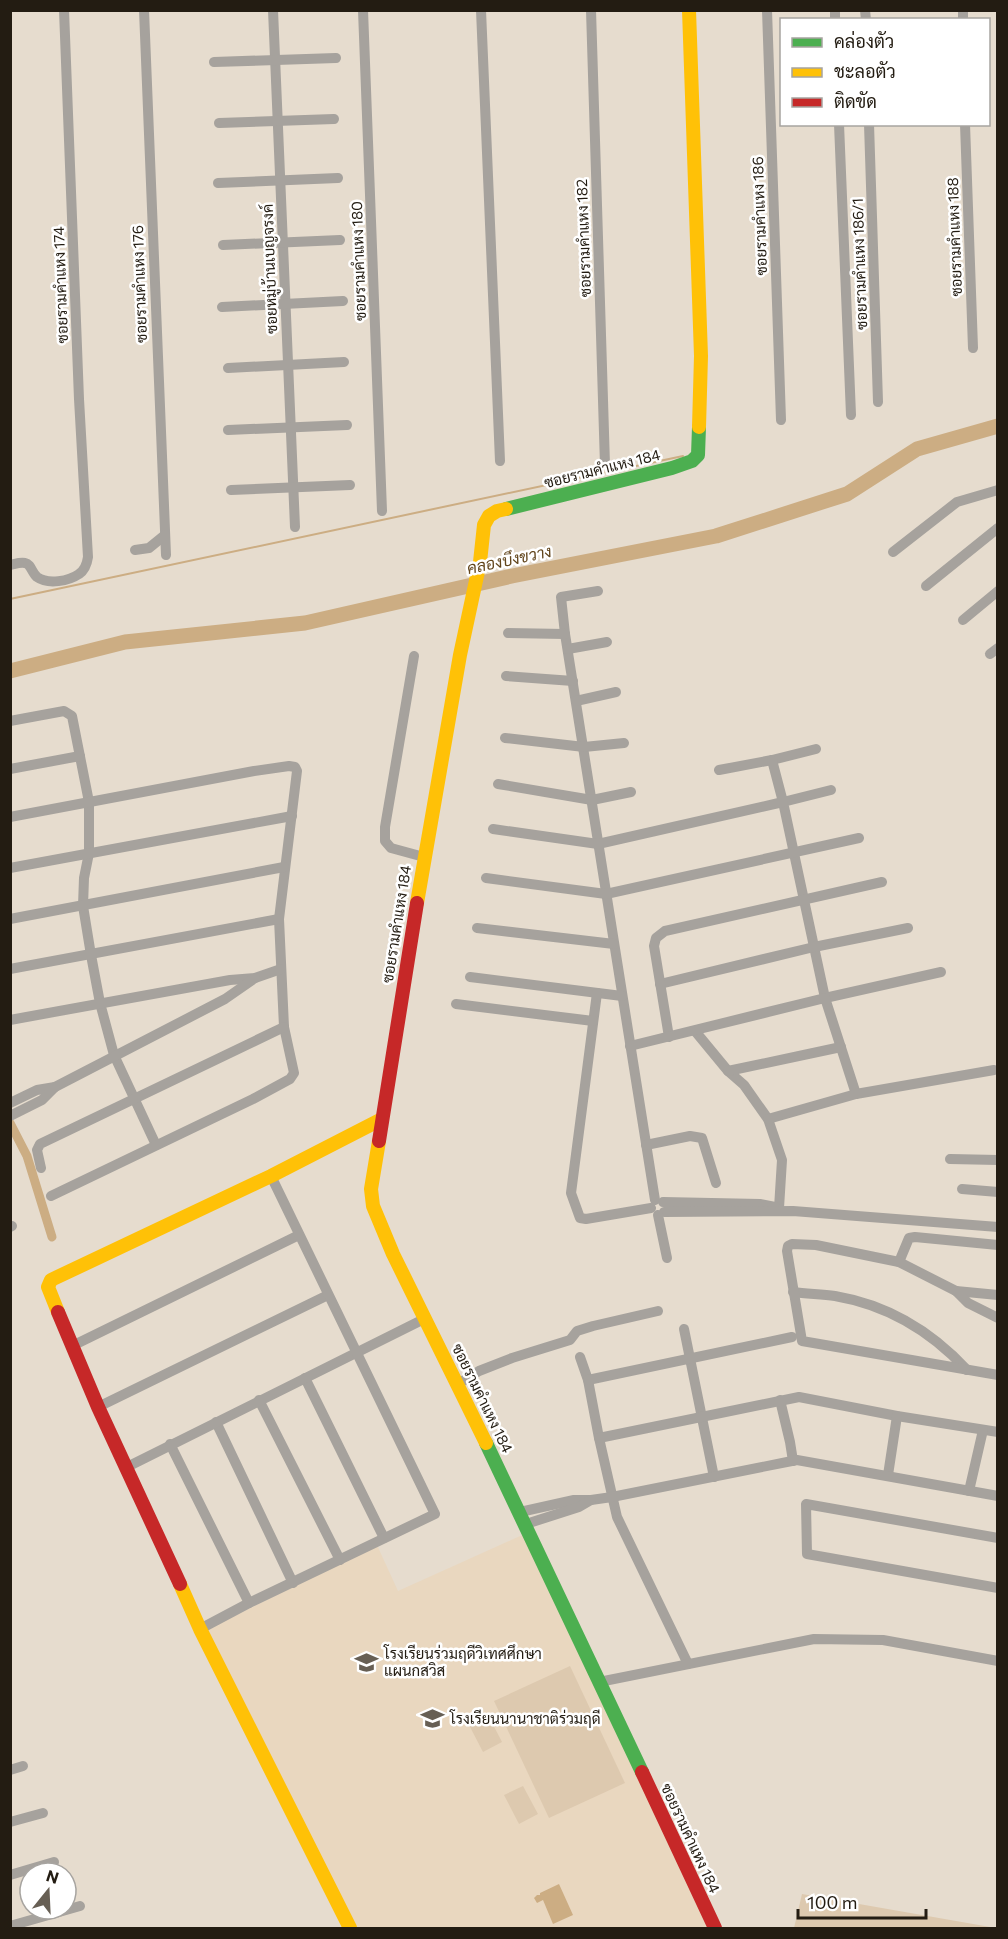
<svg xmlns="http://www.w3.org/2000/svg" width="1008" height="1939" font-family="Commissioner,Sarabun,sans-serif">
	<style>
		.built { fill: #e9d7bf }
		.green { fill: #ddc9af }
		.water { fill: #ccad83 }
		.lines { fill: none; stroke-linecap: round; stroke-linejoin: round }
		.stream { stroke: #ccad83; stroke-width: 2 }
		.canal { stroke: #ccad83; stroke-width: 9 }
		.river { stroke: #ccad83; stroke-width: 15 }
		.street { stroke: #a6a29d; stroke-width: 10 }
		.fast { stroke: #4caf50; stroke-width: 14 }
		.slow { stroke: #ffc107; stroke-width: 14 }
		.jam { stroke: #c62828; stroke-width: 14 }
		.labels { text-anchor: middle; dominant-baseline: central; stroke-width: 5; stroke-linejoin: round; paint-order: stroke }
		.street-label { font-size: 15px; fill: #231c12; stroke: #fff }
		.poi-label { font-size: 15px; fill: #231c12; stroke: #fff; text-anchor: start }
		.water-label { font-size: 16px; font-style: italic; fill: #62451c; stroke: #fff }
	</style>
	<rect width="100%" height="100%" fill="#e6dcce"/>
	<!-- built -->
	<path class="built" d="M529,1532l187,396h-361l-151,-297 173,-86 21,46z"/>
	<!-- green -->
	<g class="green">
		<path d="M570,1666l55,117 -76,35 -55,-117z"/>
		<path d="M487,1713l15,29 -19,10 -15,-29z"/>
		<path d="M523,1786l15,28 -19,10 -15,-29z"/>
		<path d="M802,1894l194,34h-202z"/>
	</g>
	<!-- water -->
	<path class="water" d="M559,1884l14,31 -20,9 -10,-24 -6,3 -3,-5 3,-3h3v-2z"/>
	<g class="lines">
		<!-- stream -->
		<path class="stream" d="M10,599l673,-143"/>
		<!-- canal -->
		<path class="canal" d="M10,1123l17,33 25,81"/>
		<!-- river -->
		<path class="river" d="M10,671l115,-29 180,-19 207,-47 204,-40 131,-42 70,-45 81,-23"/>
		<!-- street -->
		<g class="street">
			<path d="M144,10l22,545"/>
			<path d="M273,10l22,517"/>
			<path d="M363,10l19,501"/>
			<path d="M481,10l19,451"/>
			<path d="M591,10l14,455"/>
			<path d="M767,10l14,410"/>
			<path d="M835,10v10"/>
			<path d="M865,10l1,10"/>
			<path d="M963,10v10"/>
			<path d="M214,62l122,-4"/>
			<path d="M219,123l115,-4"/>
			<path d="M839,124l12,291"/>
			<path d="M869,124l9,278"/>
			<path d="M965,124l8,224"/>
			<path d="M218,183l120,-5"/>
			<path d="M223,245l117,-5"/>
			<path d="M222,307l121,-6"/>
			<path d="M228,368l116,-6"/>
			<path d="M228,430l119,-5"/>
			<path d="M231,490l119,-5"/>
			<path d="M135,550l14,-2 16,-13"/>
			<path d="M893,552l64,-50 41,-12"/>
			<path d="M10,565c5,-1 10,-3 15,-2 6,1 7,10 12,14 11,8 32,4 42,-3 6,-4 8,-10 9,-17l-9,-158 -15,-389"/>
			<path d="M926,586l72,-58"/>
			<path d="M598,591l-37,6 4,37 90,566"/>
			<path d="M963,620l35,-29"/>
			<path d="M508,633l57,1"/>
			<path d="M568,649l39,-7"/>
			<path d="M990,654l8,-6"/>
			<path d="M414,656l-29,171v14l6,7 33,9"/>
			<path d="M506,676l67,5"/>
			<path d="M576,701l40,-9"/>
			<path d="M10,721l54,-10 8,5 17,86v51l-5,25 -1,28 8,49 9,48 14,52 42,90"/>
			<path d="M505,738l79,9 40,-4"/>
			<path d="M10,769l70,-13"/>
			<path d="M719,770l53,-10 44,-11"/>
			<path d="M498,784l94,16 39,-8"/>
			<path d="M831,790l-48,12 42,196 116,-26"/>
			<path d="M10,817l244,-46 35,-5 6,1 2,4 -18,148 5,108 10,46 -4,6 -37,20 -202,97"/>
			<path d="M493,829l105,15 185,-42 -11,-42"/>
			<path d="M10,868l282,-52"/>
			<path d="M486,878l120,16 253,-56"/>
			<path d="M10,919l274,-52"/>
			<path d="M477,928l137,16"/>
			<path d="M10,969l269,-50"/>
			<path d="M470,977l152,19"/>
			<path d="M660,984l154,-37 94,-19"/>
			<path d="M597,993l-26,200 9,25 6,1 65,-11"/>
			<path d="M456,1004l137,17"/>
			<path d="M10,1020l220,-40 25,-2 26,-9"/>
			<path d="M695,1031l33,40 16,14 24,34 14,41 -3,48"/>
			<path d="M669,1037l-15,-91 2,-8 9,-7 217,-49"/>
			<path d="M630,1046l195,-48 31,96"/>
			<path d="M728,1071l113,-24"/>
			<path d="M10,1103l27,-13 18,-3 170,-88 30,-21"/>
			<path d="M10,1116l32,-16 13,-13"/>
			<path d="M768,1119l88,-25 138,-24"/>
			<path d="M646,1145l44,-9 12,2 14,45"/>
			<path d="M950,1159l48,1"/>
			<path d="M41,1168l-4,-18 3,-6 244,-117"/>
			<path d="M962,1189l36,3"/>
			<path d="M663,1202l97,2 15,3"/>
			<path d="M664,1212l129,-1 205,16"/>
			<path d="M658,1215l9,43"/>
			<path d="M10,1227l2,-1"/>
			<path d="M899,1262l10,-24 6,-1 83,8"/>
			<path d="M956,1291l42,4"/>
			<path d="M793,1292c14,2 28,2 42,4 53,9 96,35 132,74"/>
			<path d="M998,1318l-30,-15 -12,-12 -57,-29 -83,-17 -24,-1 -4,2 -1,5 15,90 196,34"/>
			<path d="M684,1329l30,148"/>
			<path d="M72,1346l227,-111"/>
			<path d="M580,1357l8,23 11,58 18,79 71,147"/>
			<path d="M305,1378l79,160"/>
			<path d="M588,1380l204,-43"/>
			<path d="M458,1384l21,-13 33,-13 58,-18 7,-9 16,-5 65,-15"/>
			<path d="M259,1400l81,160"/>
			<path d="M780,1400l10,42 3,19"/>
			<path d="M98,1407l230,-112"/>
			<path d="M216,1422l77,161"/>
			<path d="M599,1438l200,-41 98,19 101,16"/>
			<path d="M170,1444l79,159"/>
			<path d="M127,1467l299,-149"/>
			<path d="M888,1475l9,-59"/>
			<path d="M969,1491l14,-61"/>
			<path d="M520,1512l54,-12h17l21,-3 185,-37 201,36"/>
			<path d="M526,1524l53,-17 12,-7"/>
			<path d="M998,1538l-192,-34 1,50 191,34"/>
			<path d="M200,1629l49,-26 186,-89 -164,-338"/>
			<path d="M599,1682l215,-43 69,1 115,21"/>
			<path d="M10,1770l13,-4"/>
			<path d="M10,1822l33,-9"/>
			<path d="M10,1875l44,-13"/>
			<path d="M10,1926l70,-20"/>
		</g>
		<!-- fast -->
		<g class="fast">
			<path d="M506,509l166,-41 20,-7 6,-6 1,-28"/>
			<path d="M486,1443l156,329"/>
		</g>
		<!-- slow -->
		<g class="slow">
			<path d="M689,10l12,346 -2,71"/>
			<path d="M417,903l43,-248 20,-93 4,-37 5,-9 8,-5 9,-2"/>
			<path d="M379,1141l-8,48 2,17 20,48 93,189"/>
			<path d="M58,1312l-10,-25 3,-7 220,-104 111,-57"/>
			<path d="M180,1584l20,45 150,299"/>
		</g>
		<!-- jam -->
		<g class="jam">
			<path d="M379,1141l38,-238"/>
			<path d="M58,1312l40,95 82,177"/>
			<path d="M642,1772l73,156"/>
		</g>
	</g>
	<!-- icons -->
	<defs>
		<symbol id="school-bare" viewBox="-9 -9 18 18"><path d="M0-5L7-2L0 1L-7-2ZM-4 1L0 2.5L4 1V4Q0 6-4 4Z" fill="#675f54" stroke="#fff" stroke-width="2.5" paint-order="stroke"/></symbol>
	</defs>
	<g fill-rule="evenodd">
		<use href="#school-bare" x="350" y="1646" width="33" height="33"/>
		<use href="#school-bare" x="416" y="1702" width="33" height="33"/>
	</g>
	<g class="labels">
		<!-- street labels -->
		<g class="street-label">
			<text transform="translate(759 216) rotate(-92)">ซอยรามคำแหง 186</text>
			<text transform="translate(954 237) rotate(-92)">ซอยรามคำแหง 188</text>
			<text transform="translate(583 238) rotate(-92)">ซอยรามคำแหง 182</text>
			<text transform="translate(358 261) rotate(-92)">ซอยรามคำแหง 180</text>
			<text transform="translate(859 264) rotate(-92)">ซอยรามคำแหง 186/1</text>
			<text transform="translate(269 269) rotate(-92)">ซอยหมู่บ้านเบญจรงค์</text>
			<text transform="translate(139 284) rotate(-92)">ซอยรามคำแหง 176</text>
			<text transform="translate(60 285) rotate(-92)">ซอยรามคำแหง 174</text>
			<text transform="translate(602 468) rotate(-14)">ซอยรามคำแหง 184</text>
			<text transform="translate(396 924) rotate(-81)">ซอยรามคำแหง 184</text>
			<text transform="translate(483 1398) rotate(64)">ซอยรามคำแหง 184</text>
			<text transform="translate(691 1838) rotate(65)">ซอยรามคำแหง 184</text>
		</g>
		<!-- poi labels -->
		<g class="poi-label">
			<text x="384" y="1653">โรงเรียนร่วมฤดีวิเทศศึกษา<tspan x="384" dy="17">แผนกสวิส</tspan></text>
			<text x="450" y="1718">โรงเรียนนานาชาติร่วมฤดี</text>
		</g>
		<!-- water labels -->
		<g class="water-label">
			<text transform="translate(509 559) rotate(-12)">คลองบึงขวาง</text>
		</g>
	</g>
	<!-- border -->
	<rect width="1008" height="1939" fill="none" stroke="#231c12" stroke-width="24"/>
	<!-- legend -->
	<rect x="780" y="18" width="210" height="108" fill="#ffffff" stroke="#a7a4a0" stroke-width="1.5"/>
	<rect x="792" y="38" width="30" height="9" fill="#4caf50" stroke="#a7a4a0" stroke-width="1.5"/>
	<text x="834" y="48" font-size="18" fill="#231c12">คล่องตัว</text>
	<rect x="792" y="68" width="30" height="9" fill="#ffc107" stroke="#a7a4a0" stroke-width="1.5"/>
	<text x="834" y="78" font-size="18" fill="#231c12">ชะลอตัว</text>
	<rect x="792" y="98" width="30" height="9" fill="#c62828" stroke="#a7a4a0" stroke-width="1.5"/>
	<text x="834" y="108" font-size="18" fill="#231c12">ติดขัด</text>
	<!-- north arrow -->
	<g transform="translate(48 1891) rotate(18)"><circle r="28" fill="#ffffff" stroke="#a7a4a0" stroke-width="1.5"/>
	<path d="M0-4.5L10 22L0 15L-10 22Z" fill="#675f54"/>
	<text y="-9" font-size="16" font-weight="bold" text-anchor="middle" fill="#231c12">N</text>
	</g>
	<!-- scale -->
	<path d="M798 1909v9h128v-9" fill="none" stroke="#231c12" stroke-width="3"/>
	<text x="807" y="1909" font-size="18" fill="#231c12" stroke="#ffffff" stroke-width="4.5" paint-order="stroke">100 m</text>
</svg>
